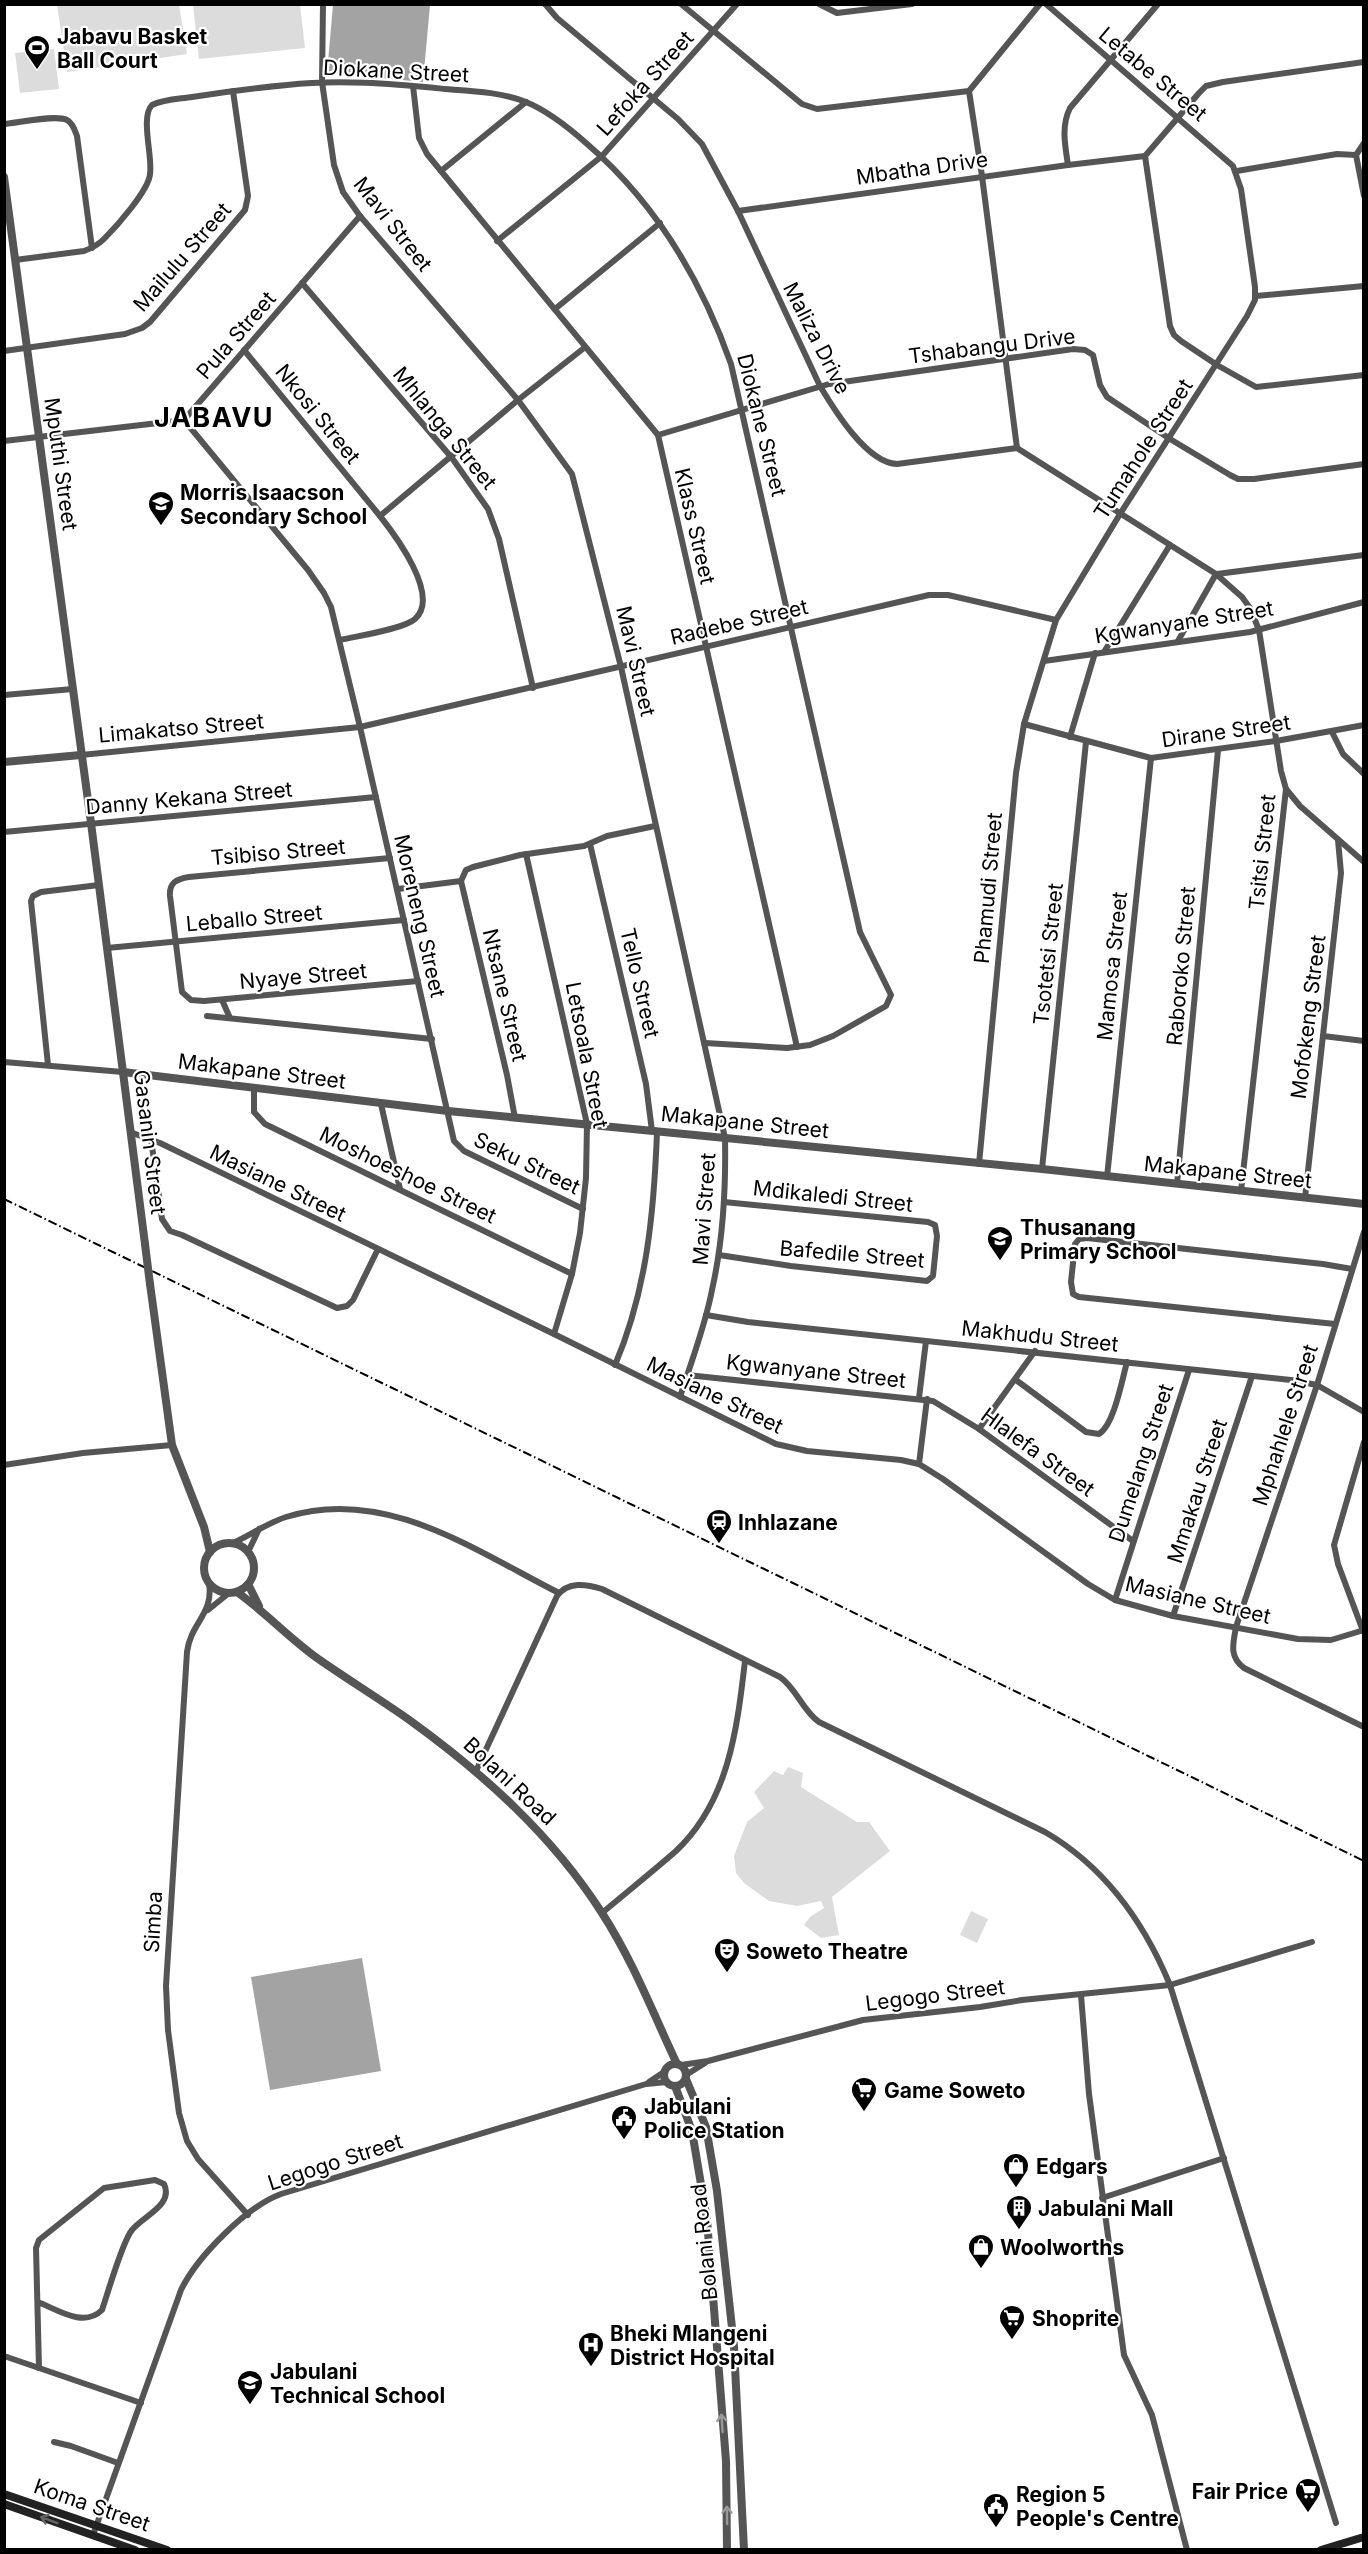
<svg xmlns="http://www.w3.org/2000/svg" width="1368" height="2554" font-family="Inter,sans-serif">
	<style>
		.green { fill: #dcdcdc }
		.water { fill: #a3a3a3 }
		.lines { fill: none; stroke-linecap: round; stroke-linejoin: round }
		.minor { stroke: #555; stroke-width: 6 }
		.tertiary { stroke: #555; stroke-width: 8 }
		.secondary { stroke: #222; stroke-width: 8 }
		.rail { stroke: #000; stroke-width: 2; stroke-dasharray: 9 3 1.5 3; stroke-linecap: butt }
		.tertiary-bridge { stroke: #555; stroke-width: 8 }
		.oneway { stroke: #999 }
		.oneway2 { stroke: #646464 }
		.labels { text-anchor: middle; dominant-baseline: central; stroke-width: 4.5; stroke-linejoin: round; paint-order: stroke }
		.poi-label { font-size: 21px; font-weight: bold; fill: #000; stroke: #fff; text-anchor: start }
		.street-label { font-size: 21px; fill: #000; stroke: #fff }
		.district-label { font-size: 27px; font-weight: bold; letter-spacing: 1.5px; fill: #000; stroke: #fff }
	</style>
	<rect width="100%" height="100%" fill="#fff"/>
	<!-- green -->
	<g class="green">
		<path d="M57,5h122l8,49 -120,18z"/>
		<path d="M193,5h107l5,43 -106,11z"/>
		<path d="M54,49l5,40 -39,4 -5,-40z"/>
		<path d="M788,1767l15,6 -2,14 56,35h12l21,29 -58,46 7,38 -18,3 -17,-13 6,-8 14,-9 -3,-7 -24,5 -28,-5 -25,-18 -8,-10 -2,-17 13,-34 17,-14 -10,-16 20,-21 9,4z"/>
		<path d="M971,1911l17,8 -11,24 -17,-8z"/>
	</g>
	<!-- water -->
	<g class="water">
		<path d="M333,5h97l-7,77 -96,-9z"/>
		<path d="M362,1958l19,113 -111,19 -19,-113z"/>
	</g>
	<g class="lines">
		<!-- minor -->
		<g class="minor">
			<path d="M323,4l-1,78 12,83 9,27 17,24 158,184 54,74 49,193 104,471c1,51 -2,103 -13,152 -7,37 -21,72 -32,107"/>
			<path d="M545,4l12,14 121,101 24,25 36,67 82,175c15,25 47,77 77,78l120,-16 199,126 26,23 8,11 9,22 22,141 5,18 -45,402"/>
			<path d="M681,4l121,100 15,5 152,-18 71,-87"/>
			<path d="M819,4l18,9 75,-9"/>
			<path d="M413,86l6,52 8,16 231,281 139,612"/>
			<path d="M969,91l13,85 35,272"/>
			<path d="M4,124c14,-1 52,-10 63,-4 6,3 8,11 10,16l15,112"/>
			<path d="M1356,155l8,41"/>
			<path d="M1356,155l8,-12"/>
			<path d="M1145,156l25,170 4,9 7,6 36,24 39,22 108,-12"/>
			<path d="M1068,165c-3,-20 -7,-39 2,-57l88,-104"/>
			<path d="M441,171l85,-69"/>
			<path d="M1237,171l100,-17 19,1"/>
			<path d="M738,211l330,-46 77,-9 54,-63 7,-7 17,-4 141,-20"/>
			<path d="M497,241l105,-85 135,-152"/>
			<path d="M15,260l69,-9c8,-3 14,-6 20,-12 12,-12 45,-49 46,-65 3,-17 -10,-57 2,-69 12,-6 27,-6 40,-8 32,-5 63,-9 95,-12 53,-6 105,-1 158,4 27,2 56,3 81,13 22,9 42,25 60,41 69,59 115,136 145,221l129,568 31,63 -5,11 -53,30 -23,9 -23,3 -82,-5"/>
			<path d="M302,283l150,175 36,51 11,30 34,149"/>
			<path d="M1256,296l108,-10"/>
			<path d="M555,309l105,-86"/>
			<path d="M244,350l136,166c15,19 61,80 35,103 -11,10 -58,17 -75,21"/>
			<path d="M4,351l121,-17 17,-6 8,-6 95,-112 3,-14 -15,-105"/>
			<path d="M184,420l124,150 16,23 7,14 29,120 94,414 10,10 119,58"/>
			<path d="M658,435l171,-51 244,-35 12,1 8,5 7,30 7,12 63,42 60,36 8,4h16l110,-15"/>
			<path d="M4,441l180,-21 176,-204"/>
			<path d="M380,516l138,-116 66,-52"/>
			<path d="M1217,574l147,-19"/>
			<path d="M1178,641l38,-67"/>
			<path d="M1104,652l66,-107"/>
			<path d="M1044,661l206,-29 114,-30"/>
			<path d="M4,695l69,-6"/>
			<path d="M1024,724l127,34 125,-17 88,-16"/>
			<path d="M1332,732l11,22 21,20"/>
			<path d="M1070,737l25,-84"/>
			<path d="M81,755l279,-28 569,-132h19l108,25"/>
			<path d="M1286,789l14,17 64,56"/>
			<path d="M4,832l372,-35"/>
			<path d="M590,844l56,240 6,47"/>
			<path d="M526,854l61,270 -1,54 -6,55 -8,41 -18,60"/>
			<path d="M390,858l-201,19c-13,2 -20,6 -19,19l12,96 9,8 13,1 214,-20"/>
			<path d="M461,881l46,194 8,43"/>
			<path d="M398,889l63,-8 5,-11 7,-3 47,-12 64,-9 23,-10 48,-10"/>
			<path d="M107,948l297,-28"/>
			<path d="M222,1000l8,18"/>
			<path d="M207,1016l225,23"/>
			<path d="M1323,1036l41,5"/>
			<path d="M4,1062l119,10"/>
			<path d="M48,1065l-17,-164 2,-5 8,-4 58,-7"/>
			<path d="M254,1089v23l11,12 307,150"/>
			<path d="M381,1104l19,85"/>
			<path d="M130,1132l30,11 394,191 222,110 31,7 94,9 18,4 24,15 145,105 27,16 58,16 125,23 33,1 33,-10"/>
			<path d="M151,1139l11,80 8,12 12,4 155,73 10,-2 6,-6 25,-51"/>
			<path d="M979,1164l37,-391 8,-49 32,-104 64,-106 127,-198 8,-16v-13l-14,-98 -8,-23 -187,-162"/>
			<path d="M1042,1169l44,-427"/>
			<path d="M1107,1177l44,-419"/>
			<path d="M1177,1184l41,-434"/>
			<path d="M1305,1198l36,-325 -3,-33"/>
			<path d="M1364,1232l-47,153 -81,242c-3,17 -7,30 8,41l120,59"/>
			<path d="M719,1255l72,11 136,15 6,-5 4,-40 -2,-11 -7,-3 -204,-20"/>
			<path d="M706,1315l42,7 543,58 26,5 47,27"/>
			<path d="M1335,1324l-256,-27 -6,-3 -2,-12 4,-38 4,-5 8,-1 236,26 29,5"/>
			<path d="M615,1365c32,-75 39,-153 42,-233"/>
			<path d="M687,1375l246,26 46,28 154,112"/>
			<path d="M1016,1380l70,52 13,2c15,-9 23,-54 28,-72"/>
			<path d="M919,1398l7,-57"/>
			<path d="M979,1429l56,-78"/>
			<path d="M919,1464l8,-65"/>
			<path d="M4,1465l79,-12 89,-8"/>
			<path d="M233,1543c18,-8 34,-20 53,-26 99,-31 188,33 273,76"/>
			<path d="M248,1552l11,-23"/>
			<path d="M209,1583c5,31 -18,39 -22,69l-21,334 2,44 11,83 8,28 11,18 50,56"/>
			<path d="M1115,1600l74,-230"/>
			<path d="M208,1610l21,-17"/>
			<path d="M1173,1616l79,-240"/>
			<path d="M1363,1631l-25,-67 -4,-19 30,-103"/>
			<path d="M476,1771l81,-175c11,-15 29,-12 45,-7l178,88c17,12 22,33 39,45l226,110c60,35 99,90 125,153l166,538"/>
			<path d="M602,1913c25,-21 50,-41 74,-62 53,-50 61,-122 69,-190"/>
			<path d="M1081,1995l8,99 35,261 28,60 35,135"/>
			<path d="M681,2065l27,-4 155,-41 117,-13 42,-7 148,-15 142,-43"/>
			<path d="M686,2075l19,-12"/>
			<path d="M649,2082l15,-10"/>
			<path d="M1102,2198l122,-40"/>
			<path d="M38,2302c20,8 46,26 64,8 6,-17 20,-68 30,-80 11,-14 42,-25 32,-46l-9,-4 -51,8 -65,52 -3,8 3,120"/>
			<path d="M4,2356l137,47"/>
			<path d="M54,2442l17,4 47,17"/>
			<path d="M93,2535l88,-245c16,-33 65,-83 100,-96l365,-110 21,-2"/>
		</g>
		<!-- tertiary -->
		<g class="tertiary">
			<path d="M4,177l87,646 54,421"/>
			<path d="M4,762l77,-7"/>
			<path d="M123,1072l325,39 594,58 322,35"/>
			<path d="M150,1284l22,161 32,82 6,25"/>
			<circle cx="229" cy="1568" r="25"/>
			<path d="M248,1584l11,22"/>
			<path d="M237,1592c28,20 52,46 80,66 30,21 61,40 91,61 75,54 144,116 194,194 31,48 51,100 75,151"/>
			<circle cx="675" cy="2075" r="11"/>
			<path d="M686,2079l20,48 11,64 17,155 10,204"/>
			<path d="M675,2086l17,45 15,89 19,241 1,89"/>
		</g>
		<!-- secondary -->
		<g class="secondary">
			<path d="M4,2494l163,56"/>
			<path d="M4,2504l131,46"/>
			<path d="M1321,2550l43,-13"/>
		</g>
		<!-- rail -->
		<path class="rail" d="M4,1199l1360,662"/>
		<!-- tertiary-bridge -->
		<path class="tertiary-bridge" d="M145,1244l5,40"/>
	</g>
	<!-- one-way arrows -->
	<defs><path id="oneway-shaft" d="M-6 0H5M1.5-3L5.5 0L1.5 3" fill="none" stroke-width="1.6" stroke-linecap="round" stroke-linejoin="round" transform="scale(1.5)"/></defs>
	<g class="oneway">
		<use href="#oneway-shaft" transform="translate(722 2423) rotate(-94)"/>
		<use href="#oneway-shaft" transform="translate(727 2515) rotate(-91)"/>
	</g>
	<use class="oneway2" href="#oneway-shaft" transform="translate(49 2520) rotate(-160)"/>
	<!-- icons -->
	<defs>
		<symbol id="stadium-pin" viewBox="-11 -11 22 30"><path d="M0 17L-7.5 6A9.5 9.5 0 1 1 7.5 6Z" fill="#000" stroke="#fff"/><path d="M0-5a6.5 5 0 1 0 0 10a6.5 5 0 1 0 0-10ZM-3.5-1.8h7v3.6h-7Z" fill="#fff"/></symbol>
		<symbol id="school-pin" viewBox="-11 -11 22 30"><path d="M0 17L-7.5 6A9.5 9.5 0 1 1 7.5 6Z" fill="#000" stroke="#fff"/><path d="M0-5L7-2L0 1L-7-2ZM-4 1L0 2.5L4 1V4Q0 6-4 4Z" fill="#fff"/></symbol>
		<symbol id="station-pin" viewBox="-11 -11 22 30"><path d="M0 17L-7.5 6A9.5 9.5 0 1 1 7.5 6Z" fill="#000" stroke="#fff"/><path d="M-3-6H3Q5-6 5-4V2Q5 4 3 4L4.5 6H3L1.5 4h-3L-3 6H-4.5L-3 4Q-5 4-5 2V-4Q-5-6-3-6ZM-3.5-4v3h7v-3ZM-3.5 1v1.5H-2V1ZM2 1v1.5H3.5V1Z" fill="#fff"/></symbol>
		<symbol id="theatre-pin" viewBox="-11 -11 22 30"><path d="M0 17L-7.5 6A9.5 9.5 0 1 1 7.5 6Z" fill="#000" stroke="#fff"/><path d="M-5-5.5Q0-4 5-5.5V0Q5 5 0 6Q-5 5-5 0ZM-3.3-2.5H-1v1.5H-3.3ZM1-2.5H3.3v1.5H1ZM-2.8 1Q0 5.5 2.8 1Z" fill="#fff"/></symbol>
		<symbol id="supermarket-pin" viewBox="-11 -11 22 30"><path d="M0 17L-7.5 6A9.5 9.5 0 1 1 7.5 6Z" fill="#000" stroke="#fff"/><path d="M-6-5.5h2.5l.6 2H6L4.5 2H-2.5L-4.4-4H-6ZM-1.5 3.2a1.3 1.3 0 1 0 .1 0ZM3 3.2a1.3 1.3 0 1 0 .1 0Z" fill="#fff"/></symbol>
		<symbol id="civic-pin" viewBox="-11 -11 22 30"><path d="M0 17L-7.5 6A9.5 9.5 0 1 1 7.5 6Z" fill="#000" stroke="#fff"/><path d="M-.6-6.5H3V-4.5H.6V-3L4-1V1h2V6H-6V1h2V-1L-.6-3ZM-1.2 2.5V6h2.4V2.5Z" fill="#fff"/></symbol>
		<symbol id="shop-pin" viewBox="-11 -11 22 30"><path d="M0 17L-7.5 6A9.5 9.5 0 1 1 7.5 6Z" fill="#000" stroke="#fff"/><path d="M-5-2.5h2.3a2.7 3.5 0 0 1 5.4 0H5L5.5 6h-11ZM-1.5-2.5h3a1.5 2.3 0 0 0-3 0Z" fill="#fff"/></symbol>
		<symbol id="building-pin" viewBox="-11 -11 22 30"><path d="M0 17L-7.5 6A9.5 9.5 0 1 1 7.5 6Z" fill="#000" stroke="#fff"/><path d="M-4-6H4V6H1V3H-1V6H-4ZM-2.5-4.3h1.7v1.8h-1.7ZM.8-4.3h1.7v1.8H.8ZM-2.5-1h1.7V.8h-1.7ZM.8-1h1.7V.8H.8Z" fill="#fff"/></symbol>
		<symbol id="hospital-pin" viewBox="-11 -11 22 30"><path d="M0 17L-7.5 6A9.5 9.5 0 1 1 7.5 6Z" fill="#000" stroke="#fff"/><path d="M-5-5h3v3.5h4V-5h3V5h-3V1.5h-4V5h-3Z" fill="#fff"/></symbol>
	</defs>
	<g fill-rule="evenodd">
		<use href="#stadium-pin" x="22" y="33" width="30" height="40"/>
		<use href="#school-pin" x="146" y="489" width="30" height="40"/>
		<use href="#school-pin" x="985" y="1224" width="30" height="40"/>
		<use href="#station-pin" x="704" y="1507" width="30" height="40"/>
		<use href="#theatre-pin" x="712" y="1936" width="30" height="40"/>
		<use href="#supermarket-pin" x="849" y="2075" width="30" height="40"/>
		<use href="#civic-pin" x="609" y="2103" width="30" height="40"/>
		<use href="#shop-pin" x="1001" y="2151" width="30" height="40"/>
		<use href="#building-pin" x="1004" y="2193" width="30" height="40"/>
		<use href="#shop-pin" x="966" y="2232" width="30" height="40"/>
		<use href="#supermarket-pin" x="997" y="2303" width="30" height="40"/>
		<use href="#hospital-pin" x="576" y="2330" width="30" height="40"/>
		<use href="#school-pin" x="235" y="2368" width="30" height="40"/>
		<use href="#supermarket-pin" x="1293" y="2476" width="30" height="40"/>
		<use href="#civic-pin" x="981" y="2491" width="30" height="40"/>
	</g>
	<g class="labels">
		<!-- poi labels -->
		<g class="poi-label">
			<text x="57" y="36">Jabavu Basket<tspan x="57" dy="24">Ball Court</tspan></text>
			<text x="180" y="492">Morris Isaacson<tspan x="180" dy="24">Secondary School</tspan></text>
			<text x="1020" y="1227">Thusanang<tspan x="1020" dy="24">Primary School</tspan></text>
			<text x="738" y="1522">Inhlazane</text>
			<text x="746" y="1951">Soweto Theatre</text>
			<text x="884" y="2090">Game Soweto</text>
			<text x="644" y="2106">Jabulani<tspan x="644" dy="24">Police Station</tspan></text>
			<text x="1036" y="2166">Edgars</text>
			<text x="1038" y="2208">Jabulani Mall</text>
			<text x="1000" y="2247">Woolworths</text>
			<text x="1032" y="2318">Shoprite</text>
			<text x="610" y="2333">Bheki Mlangeni<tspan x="610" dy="24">District Hospital</tspan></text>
			<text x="270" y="2371">Jabulani<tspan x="270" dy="24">Technical School</tspan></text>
			<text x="1288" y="2491" text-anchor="end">Fair Price</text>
			<text x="1016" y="2494">Region 5<tspan x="1016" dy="24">People's Centre</tspan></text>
		</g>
		<!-- street labels -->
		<g class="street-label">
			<text transform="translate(396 71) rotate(3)">Diokane Street</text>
			<text transform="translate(1153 74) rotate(40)">Letabe Street</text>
			<text transform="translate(645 83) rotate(-48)">Lefoka Street</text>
			<text transform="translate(922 168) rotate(-8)">Mbatha Drive</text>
			<text transform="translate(393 224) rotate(52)">Mavi Street</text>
			<text transform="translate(182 257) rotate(-49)">Mailulu Street</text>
			<text transform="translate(236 335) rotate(-49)">Pula Street</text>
			<text transform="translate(817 338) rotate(63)">Maliza Drive</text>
			<text transform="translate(992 346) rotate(-7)">Tshabangu Drive</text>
			<text transform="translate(318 414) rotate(51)">Nkosi Street</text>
			<text transform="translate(762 425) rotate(76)">Diokane Street</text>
			<text transform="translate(445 428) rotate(51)">Mhlanga Street</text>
			<text transform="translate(1143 449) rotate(-57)">Tumahole Street</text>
			<text transform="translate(61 464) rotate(82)">Mputhi Street</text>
			<text transform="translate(695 526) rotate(77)">Klass Street</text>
			<text transform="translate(739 622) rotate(-13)">Radebe Street</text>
			<text transform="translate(1184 622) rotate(-9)">Kgwanyane Street</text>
			<text transform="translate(636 661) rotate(77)">Mavi Street</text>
			<text transform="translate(181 728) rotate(-5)">Limakatso Street</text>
			<text transform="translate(1226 731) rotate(-8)">Dirane Street</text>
			<text transform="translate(189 798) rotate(-5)">Danny Kekana Street</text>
			<text transform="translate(278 852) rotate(-5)">Tsibiso Street</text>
			<text transform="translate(1262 852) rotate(-84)">Tsitsi Street</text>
			<text transform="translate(988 888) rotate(-85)">Phamudi Street</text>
			<text transform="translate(420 916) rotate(77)">Moreneng Street</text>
			<text transform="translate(254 918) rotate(-5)">Leballo Street</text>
			<text transform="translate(1048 954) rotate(-84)">Tsotetsi Street</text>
			<text transform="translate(1112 966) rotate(-84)">Mamosa Street</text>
			<text transform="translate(1181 966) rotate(-85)">Raboroko Street</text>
			<text transform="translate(303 976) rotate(-5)">Nyaye Street</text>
			<text transform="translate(640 983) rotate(77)">Tello Street</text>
			<text transform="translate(505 995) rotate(77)">Ntsane Street</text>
			<text transform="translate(1308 1017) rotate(-83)">Mofokeng Street</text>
			<text transform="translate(587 1055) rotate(79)">Letsoala Street</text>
			<text transform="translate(262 1071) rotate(7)">Makapane Street</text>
			<text transform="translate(745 1122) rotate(6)">Makapane Street</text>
			<text transform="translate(150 1142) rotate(83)">Gasanin Street</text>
			<text transform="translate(527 1163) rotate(26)">Seku Street</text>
			<text transform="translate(1228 1172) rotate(6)">Makapane Street</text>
			<text transform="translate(408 1175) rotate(26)">Moshoeshoe Street</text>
			<text transform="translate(278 1183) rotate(26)">Masiane Street</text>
			<text transform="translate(833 1196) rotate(6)">Mdikaledi Street</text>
			<text transform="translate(704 1209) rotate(-86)">Mavi Street</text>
			<text transform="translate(852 1254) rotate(5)">Bafedile Street</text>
			<text transform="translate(1040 1336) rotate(6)">Makhudu Street</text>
			<text transform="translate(816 1371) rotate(6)">Kgwanyane Street</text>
			<text transform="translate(715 1395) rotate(26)">Masiane Street</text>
			<text transform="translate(1285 1425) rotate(-72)">Mphahlele Street</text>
			<text transform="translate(1038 1452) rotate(36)">Hlalefa Street</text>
			<text transform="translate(1141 1463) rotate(-72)">Dumelang Street</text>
			<text transform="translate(1197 1491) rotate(-72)">Mmakau Street</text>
			<text transform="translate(1198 1600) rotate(13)">Masiane Street</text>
			<text transform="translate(510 1781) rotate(43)">Bolani Road</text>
			<text transform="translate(153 1922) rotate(-87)">Simba</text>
			<text transform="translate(935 1995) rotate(-7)">Legogo Street</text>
			<text transform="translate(335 2162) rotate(-18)">Legogo Street</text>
			<text transform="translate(704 2242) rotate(-96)">Bolani Road</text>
			<text transform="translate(92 2505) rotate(19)">Koma Street</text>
		</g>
		<!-- district labels -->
		<g class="district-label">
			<text x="214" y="417">JABAVU</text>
		</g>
	</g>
	<!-- border -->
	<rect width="1368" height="2554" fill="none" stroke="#000000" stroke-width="12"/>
</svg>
